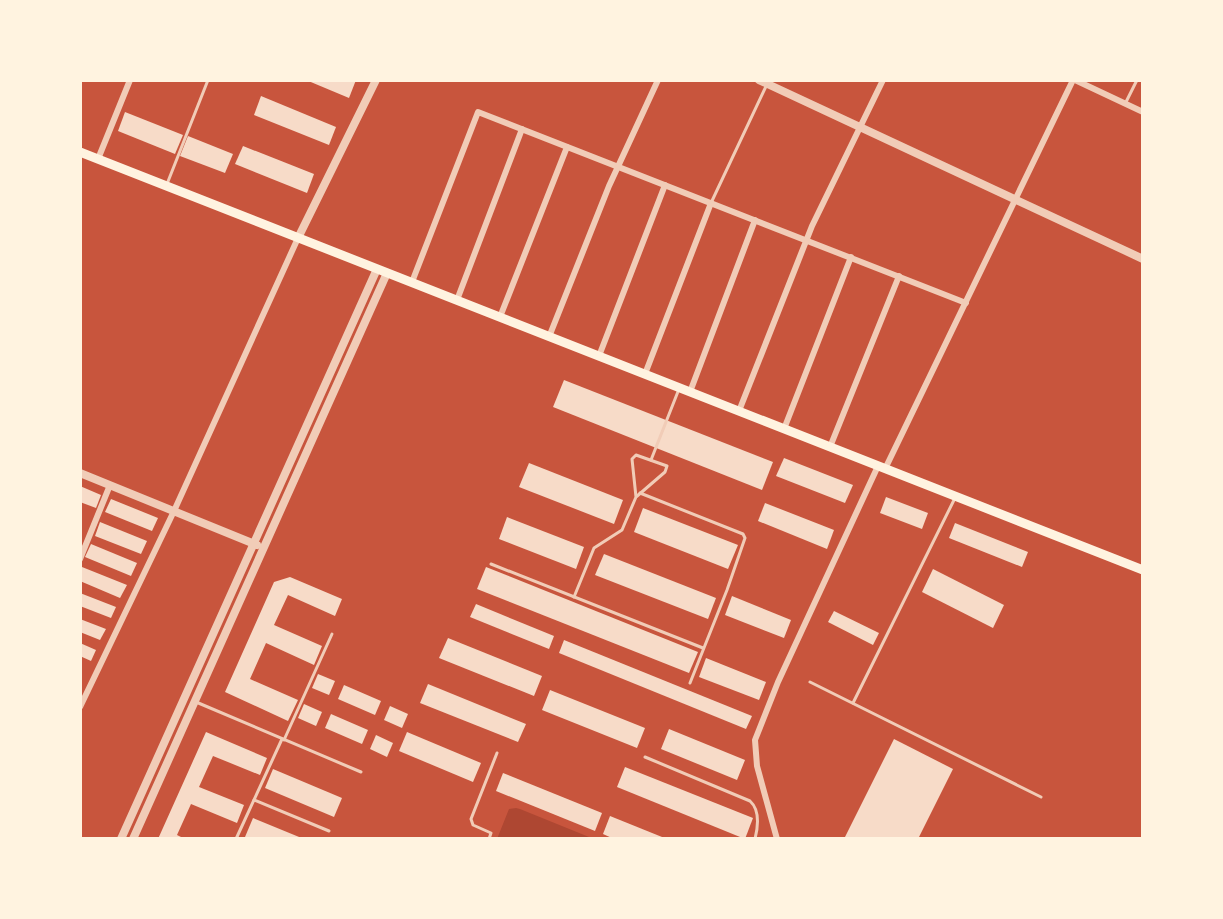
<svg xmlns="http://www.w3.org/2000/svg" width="1223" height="919" font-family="'Sofia Sans Condensed',sans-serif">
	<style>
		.green { fill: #ae4732 }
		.building { fill: #f7dbc8 }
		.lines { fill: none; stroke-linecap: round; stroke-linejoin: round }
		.service { stroke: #f1ccb7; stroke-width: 3 }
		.minor { stroke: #f1ccb7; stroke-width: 6 }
		.tertiary { stroke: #f1ccb7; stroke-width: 8 }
		.secondary { stroke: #fff3e0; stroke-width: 9 }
	</style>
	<rect width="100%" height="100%" fill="#c8553d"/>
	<!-- green -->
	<path class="green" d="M516,808l4,1 74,30h-97l12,-30z"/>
	<!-- building -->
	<g class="building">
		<path d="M306,80h50l-7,18z"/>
		<path d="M261,96l75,31 -7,18 -75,-30z"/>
		<path d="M125,112l58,23 -8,19 -57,-23z"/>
		<path d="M188,136l45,18 -8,19 -45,-17z"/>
		<path d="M243,146l71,28 -7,19 -72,-29z"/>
		<path d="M564,380l209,82 -11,28 -209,-83z"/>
		<path d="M784,458l69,27 -8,18 -69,-27z"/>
		<path d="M529,463l94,37 -9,24 -95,-37z"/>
		<path d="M80,486l21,9 -5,13 -16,-6z"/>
		<path d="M886,497l42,16 -6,16 -42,-16z"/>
		<path d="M111,499l47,19 -6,13 -47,-19z"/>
		<path d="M765,503l69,27 -7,19 -69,-28z"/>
		<path d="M643,508l95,37 -10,24 -94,-37z"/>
		<path d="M507,517l77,30 -8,22 -77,-30z"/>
		<path d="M100,522l47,19 -6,13 -46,-18z"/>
		<path d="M955,523l73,29 -6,15 -73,-29z"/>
		<path d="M91,544l46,19 -6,13 -46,-19z"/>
		<path d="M604,554l112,44 -8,21 -113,-44z"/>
		<path d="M82,567l45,18 -7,13 -40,-17z"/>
		<path d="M486,567l212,85 -9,21 -212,-84z"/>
		<path d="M933,569l71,36 -11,23 -71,-36z"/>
		<path d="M290,577l52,22 -7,17 -47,-21 -14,30 48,21 -8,19 -48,-22 -16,36 48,21 -10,21 -63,-29 49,-110z"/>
		<path d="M80,593l36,14 -5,11 -31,-12z"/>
		<path d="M732,596l59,24 -7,18 -59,-23z"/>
		<path d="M476,604l78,32 -5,13 -79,-32z"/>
		<path d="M834,611l45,22 -6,12 -45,-23z"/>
		<path d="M80,619l26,10 -6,11 -20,-8z"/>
		<path d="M448,638l94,38 -8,20 -95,-38z"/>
		<path d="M564,640l188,76 -6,13 -187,-76z"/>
		<path d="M80,643l16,7 -5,11 -11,-5z"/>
		<path d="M706,658l60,24 -7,18 -60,-23z"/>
		<path d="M318,674l17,7 -6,14 -17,-7z"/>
		<path d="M428,684l98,40 -8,18 -98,-39z"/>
		<path d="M344,685l37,16 -6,14 -37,-16z"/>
		<path d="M550,690l95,38 -8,20 -95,-38z"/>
		<path d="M304,704l18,8 -6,14 -18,-8z"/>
		<path d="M390,706l18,8 -6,14 -18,-8z"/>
		<path d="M331,714l37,16 -6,14 -37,-16z"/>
		<path d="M669,729l76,31 -8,20 -76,-31z"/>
		<path d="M206,732l61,26 -7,17 -47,-19 -14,31 45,18 -7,18 -46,-19 -14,31 8,4h-27z"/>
		<path d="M407,732l74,31 -8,19 -74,-31z"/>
		<path d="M376,735l17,8 -6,14 -17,-8z"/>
		<path d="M894,739l59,30 -35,70h-74z"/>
		<path d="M625,767l128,51 -8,21 -128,-52z"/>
		<path d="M273,769l69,29 -8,19 -69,-29z"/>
		<path d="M503,773l99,40 -7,18 -99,-40z"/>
		<path d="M610,816l57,23h-53l-11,-5z"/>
		<path d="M253,818l51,21h-55l-4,-2z"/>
	</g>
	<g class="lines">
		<!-- service -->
		<g class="service">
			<path d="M1126,102l11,-22"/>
			<path d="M167,184l41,-104"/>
			<path d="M711,203l58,-123"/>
			<path d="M651,460l28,-71"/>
			<path d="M640,493l103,41 2,4 -18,52 -37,93"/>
			<path d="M491,564l212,84"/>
			<path d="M574,597l20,-49 28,-18 14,-33 29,-25 2,-6 -31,-11 -4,4 4,38"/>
			<path d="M810,682l231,115"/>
			<path d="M196,702l165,70"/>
			<path d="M853,703l101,-203"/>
			<path d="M284,740l48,-106"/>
			<path d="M645,757l105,44c10,9 8,26 5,38"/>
			<path d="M254,800l75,31"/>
			<path d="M236,839l46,-100"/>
			<path d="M489,839l2,-6 -18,-8 -2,-6 26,-66"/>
		</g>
		<!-- minor -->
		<g class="minor">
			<path d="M1075,80l68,32"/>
			<path d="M98,159l32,-79"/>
			<path d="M412,282l66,-170 488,191"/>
			<path d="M457,300l65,-171"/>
			<path d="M500,317l67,-170"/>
			<path d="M549,337l60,-151 49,-106"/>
			<path d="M599,356l66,-171"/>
			<path d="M645,374l66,-171"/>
			<path d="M690,392l65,-172"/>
			<path d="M739,411l73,-185 71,-146"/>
			<path d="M784,429l67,-172"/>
			<path d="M830,447l69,-171"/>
			<path d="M885,469l188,-389"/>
			<path d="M80,559l30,-74"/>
			<path d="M80,707l94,-196 124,-273"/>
			<path d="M777,839l-20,-73 -2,-26 23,-58 100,-216"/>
		</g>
		<!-- tertiary -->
		<g class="tertiary">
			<path d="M759,80l384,179"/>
			<path d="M298,238l78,-158"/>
			<path d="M80,473l177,72"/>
			<path d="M121,839l256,-570"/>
			<path d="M133,839l254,-566"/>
		</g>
		<!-- secondary -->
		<path class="secondary" d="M80,152l1063,418"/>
	</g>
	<!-- border -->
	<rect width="1223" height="919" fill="none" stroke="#fff3e0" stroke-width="164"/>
</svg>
